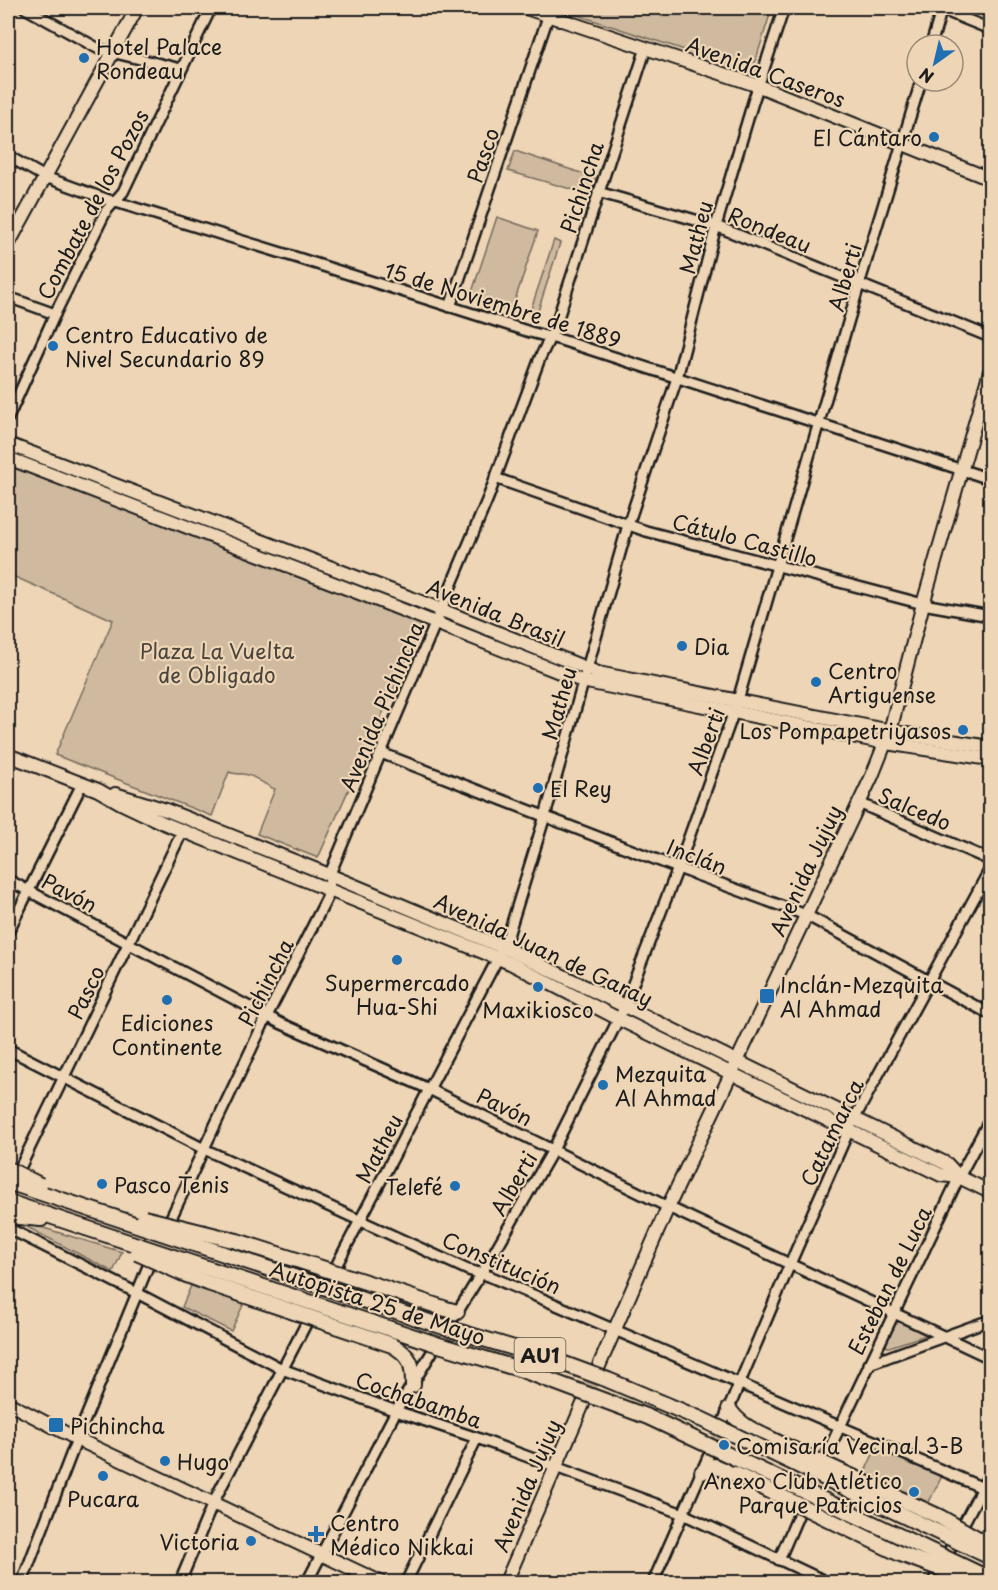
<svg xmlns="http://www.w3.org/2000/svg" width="998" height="1590" font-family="'Playpen Sans',sans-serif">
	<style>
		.green { fill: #cfba9f; stroke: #766b5e; stroke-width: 1.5 }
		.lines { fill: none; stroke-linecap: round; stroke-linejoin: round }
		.minor-tunnel { stroke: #c3b096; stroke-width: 9; stroke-dasharray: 9 4.5; stroke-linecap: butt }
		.major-tunnel { stroke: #c3b096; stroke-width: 12; stroke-dasharray: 12 6; stroke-linecap: butt }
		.minor-casing { stroke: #1c1c1c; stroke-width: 14 }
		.major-casing { stroke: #1c1c1c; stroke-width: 16 }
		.highway-casing { stroke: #1c1c1c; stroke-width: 18 }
		.minor { stroke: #edd5b5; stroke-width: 9 }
		.major { stroke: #edd5b5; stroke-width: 12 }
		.highway { stroke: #edd5b5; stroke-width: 14 }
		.highway-bridge-casing { stroke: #1c1c1c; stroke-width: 18; stroke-linecap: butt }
		.highway-bridge { stroke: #edd5b5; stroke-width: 14 }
		.poi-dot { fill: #1f6fb2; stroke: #edd5b5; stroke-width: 2 }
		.labels { text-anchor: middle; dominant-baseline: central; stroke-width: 4.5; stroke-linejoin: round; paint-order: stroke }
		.shield { fill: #edd5b5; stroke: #5b544a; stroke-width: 1.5 }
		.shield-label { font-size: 20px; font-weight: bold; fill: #1c1c1c }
		.poi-label { font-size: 21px; fill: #1c1c1c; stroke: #edd5b5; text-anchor: start }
		.street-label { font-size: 21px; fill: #1c1c1c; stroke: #edd5b5 }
		.park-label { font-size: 21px; fill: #49443d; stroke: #edd5b5 }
	</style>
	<rect width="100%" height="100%" fill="#edd5b5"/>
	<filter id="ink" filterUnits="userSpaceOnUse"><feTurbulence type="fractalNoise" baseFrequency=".0167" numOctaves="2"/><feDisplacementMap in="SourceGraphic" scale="12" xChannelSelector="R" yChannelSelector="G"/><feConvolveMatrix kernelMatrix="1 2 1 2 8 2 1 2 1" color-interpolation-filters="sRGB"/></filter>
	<g filter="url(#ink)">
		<!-- green -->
		<g class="green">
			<path d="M563,8h209l-20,64 -190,-62z"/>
			<path d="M515,151l81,27 -5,15 -3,1 -80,-23z"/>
			<path d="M497,217l41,14 -26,78 -5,-2 -2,3 -35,-12z"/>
			<path d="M554,240l6,3 -24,74 -7,-2z"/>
			<path d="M8,464l415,158 -33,75 -72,161 -61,-24 18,-45c-11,-4 -20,-14 -32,-15 -6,0 -9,0 -14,-2l-17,44 -157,-61 58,-135 -105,-46z"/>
			<path d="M8,1217l114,35 -9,20z"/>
			<path d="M193,1281l52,20 -14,30 -49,-24z"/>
			<path d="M894,1320l31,12 1,3 -37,12h-2l-1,-3z"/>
			<path d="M876,1448l66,28 -16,32 -63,-32z"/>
		</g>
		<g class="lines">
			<!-- minor-tunnel -->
			<g class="minor-tunnel">
				<path d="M314,1308l21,-40"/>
				<path d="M710,1452l12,-28"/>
			</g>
			<!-- major-tunnel -->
			<path class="major-tunnel" d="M583,1403l16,-37"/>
			<defs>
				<g id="minor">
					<path d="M25,8l74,41 82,20"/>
					<path d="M938,8l52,21"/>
					<path d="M931,45l11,-37"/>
					<path d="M8,156l37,21 61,22 192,59 232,74 31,8 429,139"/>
					<path d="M598,192l118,34 274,111"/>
					<path d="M8,297l47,17"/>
					<path d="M450,307l101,-299"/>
					<path d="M8,418l47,-104 51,-103 17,-19 88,-184"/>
					<path d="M495,478l151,53 277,73 67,12"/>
					<path d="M381,753l297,115 128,47 184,99"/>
					<path d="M859,803l131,57"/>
					<path d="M8,880l272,143 149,66 239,118 322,151"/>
					<path d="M8,932l74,-148"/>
					<path d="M8,1049l196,100 264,121 21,6 501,215"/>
					<path d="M19,1170l164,-340"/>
					<path d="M170,1220l97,-204 60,-118 5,-29 156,-371 52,-140 15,-31 91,-279"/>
					<path d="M8,1228l129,65 145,76 114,42 81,27 206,76 144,68"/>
					<path d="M335,1268l163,-310 9,-19 38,-123 83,-291 49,-147 39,-152 37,-124 31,-94"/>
					<path d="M455,1316l37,-60 61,-106 69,-138 56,-144 60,-168 121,-415 62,-204"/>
					<path d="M869,1364l121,-44"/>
					<path d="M724,1420l66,-156 62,-141 138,-254"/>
					<path d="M825,1458l134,-281 31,-58"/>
					<path d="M779,1560l21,-49"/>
					<path d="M22,1582l55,-143 72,-175"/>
					<path d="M180,1582l33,-79 95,-183"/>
					<path d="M307,1582l89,-171 36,-59"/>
					<path d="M406,1582l71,-144"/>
					<path d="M653,1582l55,-125"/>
					<path d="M933,1582l57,-109"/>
				</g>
				<g id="major">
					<path d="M526,8l233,78 231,93"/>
					<path d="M8,245l129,-237"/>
					<path d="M8,444l421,161 169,68 308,61 84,13"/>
					<path d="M8,458l377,145 197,78 304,62 104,16"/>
					<path d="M8,755l90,35 23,13 40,19 349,141 109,56 322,156 18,2 31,15"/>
					<path d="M115,794l51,16 151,60 197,82 433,212 12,13"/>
					<path d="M599,1366l69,-159 204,-431 18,-45 33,-127 67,-233"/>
					<path d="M8,1403l69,36 303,143"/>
					<path d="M506,1582l77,-178"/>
				</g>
				<g id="highway">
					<path d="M8,1202l78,26"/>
					<path d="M8,1216l33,3"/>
					<path d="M378,1286l68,23 11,3"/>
					<path d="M392,1345c19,11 21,19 21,40"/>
					<path d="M729,1409c12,19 33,25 52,35"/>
					<path d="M702,1472l12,-6 21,8"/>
				</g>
			</defs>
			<!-- minor casing -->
			<use href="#minor" class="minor-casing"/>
			<!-- major casing -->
			<use href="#major" class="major-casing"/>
			<!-- highway casing -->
			<use href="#highway" class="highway-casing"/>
			<!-- minor -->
			<use href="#minor" class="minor"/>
			<!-- major -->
			<use href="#major" class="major"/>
			<!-- highway -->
			<use href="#highway" class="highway"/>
			<defs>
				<g id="highway-bridge">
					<path d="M8,1169l32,16"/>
					<path d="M8,1182l442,147 101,30 57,21 95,40 287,137"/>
					<path d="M144,1218l93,23 141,45"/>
					<path d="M86,1228l353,117 83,25 126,47 49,23 293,139"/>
					<path d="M137,1253l47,21 24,9 184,62"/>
					<path d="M781,1444l159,73 42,24"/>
					<path d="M735,1474l163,79 78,29"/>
				</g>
			</defs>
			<!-- highway-bridge casing -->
			<use href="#highway-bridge" class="highway-bridge-casing"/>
			<!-- highway-bridge -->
			<use href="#highway-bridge" class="highway-bridge"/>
		</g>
	</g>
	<!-- markers -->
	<g class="poi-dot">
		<circle cx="84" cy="58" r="6"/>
		<circle cx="934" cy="137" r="6"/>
		<circle cx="53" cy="346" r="6"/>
		<circle cx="682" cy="646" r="6"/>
		<circle cx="816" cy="682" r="6"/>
		<circle cx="963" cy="730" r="6"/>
		<circle cx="538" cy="788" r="6"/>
		<circle cx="397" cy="960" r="6"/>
		<circle cx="538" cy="987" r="6"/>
		<rect x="759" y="988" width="16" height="16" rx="3"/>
		<circle cx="167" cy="1000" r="6"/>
		<circle cx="603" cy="1085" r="6"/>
		<circle cx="102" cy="1184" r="6"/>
		<circle cx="455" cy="1186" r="6"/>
		<rect x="48" y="1417" width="16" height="16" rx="3"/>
		<circle cx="724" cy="1445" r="6"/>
		<circle cx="165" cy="1461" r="6"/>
		<circle cx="103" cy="1476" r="6"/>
		<circle cx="914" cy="1492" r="6"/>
		<path d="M313 1525h6v6h6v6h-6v6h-6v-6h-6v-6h6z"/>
		<circle cx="251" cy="1541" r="6"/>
	</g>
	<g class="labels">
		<!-- shield labels -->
		<rect class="shield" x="514.5" y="1338" width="51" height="34" rx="4.5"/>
		<g class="shield-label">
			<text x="540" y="1355">AU1</text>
		</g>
		<!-- poi labels -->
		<g class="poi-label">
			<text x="96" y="46">Hotel Palace<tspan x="96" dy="24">Rondeau</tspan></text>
			<text x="922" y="137" text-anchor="end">El Cántaro</text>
			<text x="65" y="334">Centro Educativo de<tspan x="65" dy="24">Nivel Secundario 89</tspan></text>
			<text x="694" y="646">Dia</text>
			<text x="828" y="670">Centro<tspan x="828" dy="24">Artiguense</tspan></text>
			<text x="951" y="730" text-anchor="end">Los Pompapetriyasos</text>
			<text x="550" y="788">El Rey</text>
			<text x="397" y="982" text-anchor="middle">Supermercado<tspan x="397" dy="24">Hua-Shi</tspan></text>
			<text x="780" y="984">Inclán-Mezquita<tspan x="780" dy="24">Al Ahmad</tspan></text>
			<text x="538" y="1009" text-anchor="middle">Maxikiosco</text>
			<text x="167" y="1022" text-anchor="middle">Ediciones<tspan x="167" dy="24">Continente</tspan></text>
			<text x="615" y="1073">Mezquita<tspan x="615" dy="24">Al Ahmad</tspan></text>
			<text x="114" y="1184">Pasco Tenis</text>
			<text x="443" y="1186" text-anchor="end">Telefé</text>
			<text x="70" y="1425">Pichincha</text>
			<text x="736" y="1445">Comisaría Vecinal 3-B</text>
			<text x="177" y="1461">Hugo</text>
			<text x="902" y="1480" text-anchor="end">Anexo Club Atlético<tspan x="902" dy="24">Parque Patricios</tspan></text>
			<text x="103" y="1498" text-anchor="middle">Pucara</text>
			<text x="330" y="1522">Centro<tspan x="330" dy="24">Médico Nikkai</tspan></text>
			<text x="239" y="1541" text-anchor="end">Victoria</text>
		</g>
		<!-- street labels -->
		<g class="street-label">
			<text transform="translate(766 71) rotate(20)">Avenida Caseros</text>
			<text transform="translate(482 155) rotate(-71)">Pasco</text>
			<text transform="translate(581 187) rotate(-72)">Pichincha</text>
			<text transform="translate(92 204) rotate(-62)">Combate de los Pozos</text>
			<text transform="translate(770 229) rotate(22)">Rondeau</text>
			<text transform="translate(695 237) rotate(-75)">Matheu</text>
			<text transform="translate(844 277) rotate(-74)">Alberti</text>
			<text transform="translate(503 304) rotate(17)">15 de Noviembre de 1889</text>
			<text transform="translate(745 539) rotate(15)">Cátulo Castillo</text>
			<text transform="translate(496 612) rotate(22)">Avenida Brasil</text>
			<text transform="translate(558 703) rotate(-74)">Matheu</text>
			<text transform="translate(381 706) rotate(-67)">Avenida Pichincha</text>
			<text transform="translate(705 741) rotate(-70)">Alberti</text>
			<text transform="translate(915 808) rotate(23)">Salcedo</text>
			<text transform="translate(697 856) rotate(21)">Inclán</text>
			<text transform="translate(805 870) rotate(-65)">Avenida Jujuy</text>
			<text transform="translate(70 892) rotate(28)">Pavón</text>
			<text transform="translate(544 949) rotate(25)">Avenida Juan de Garay</text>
			<text transform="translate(265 982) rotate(-63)">Pichincha</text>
			<text transform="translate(85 992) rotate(-64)">Pasco</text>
			<text transform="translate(505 1106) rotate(26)">Pavón</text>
			<text transform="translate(831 1132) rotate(-64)">Catamarca</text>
			<text transform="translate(378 1148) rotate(-62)">Matheu</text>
			<text transform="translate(513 1183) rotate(-60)">Alberti</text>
			<text transform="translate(502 1262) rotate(23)">Constitución</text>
			<text transform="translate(889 1280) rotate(-64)">Esteban de Luca</text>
			<text transform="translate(378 1302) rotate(18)">Autopista 25 de Mayo</text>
			<text transform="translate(419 1399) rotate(19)">Cochabamba</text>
			<text transform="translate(526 1485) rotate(-67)">Avenida Jujuy</text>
		</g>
		<!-- park labels -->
		<g class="park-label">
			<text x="217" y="650">Plaza La Vuelta<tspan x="217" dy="24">de Obligado</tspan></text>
		</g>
	</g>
	<!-- margin -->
	<rect width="998" height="1590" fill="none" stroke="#edd5b5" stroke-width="30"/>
	<rect x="15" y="15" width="968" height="1560" fill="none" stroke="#1c1c1c" stroke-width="2" filter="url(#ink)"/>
	<!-- north arrow -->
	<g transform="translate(935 63) rotate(214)"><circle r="28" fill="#edd5b5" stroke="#998b78" stroke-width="1.5"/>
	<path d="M0-4.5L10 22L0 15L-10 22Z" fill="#1f6fb2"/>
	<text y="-9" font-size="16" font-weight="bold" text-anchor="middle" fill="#1c1c1c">N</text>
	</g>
</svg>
